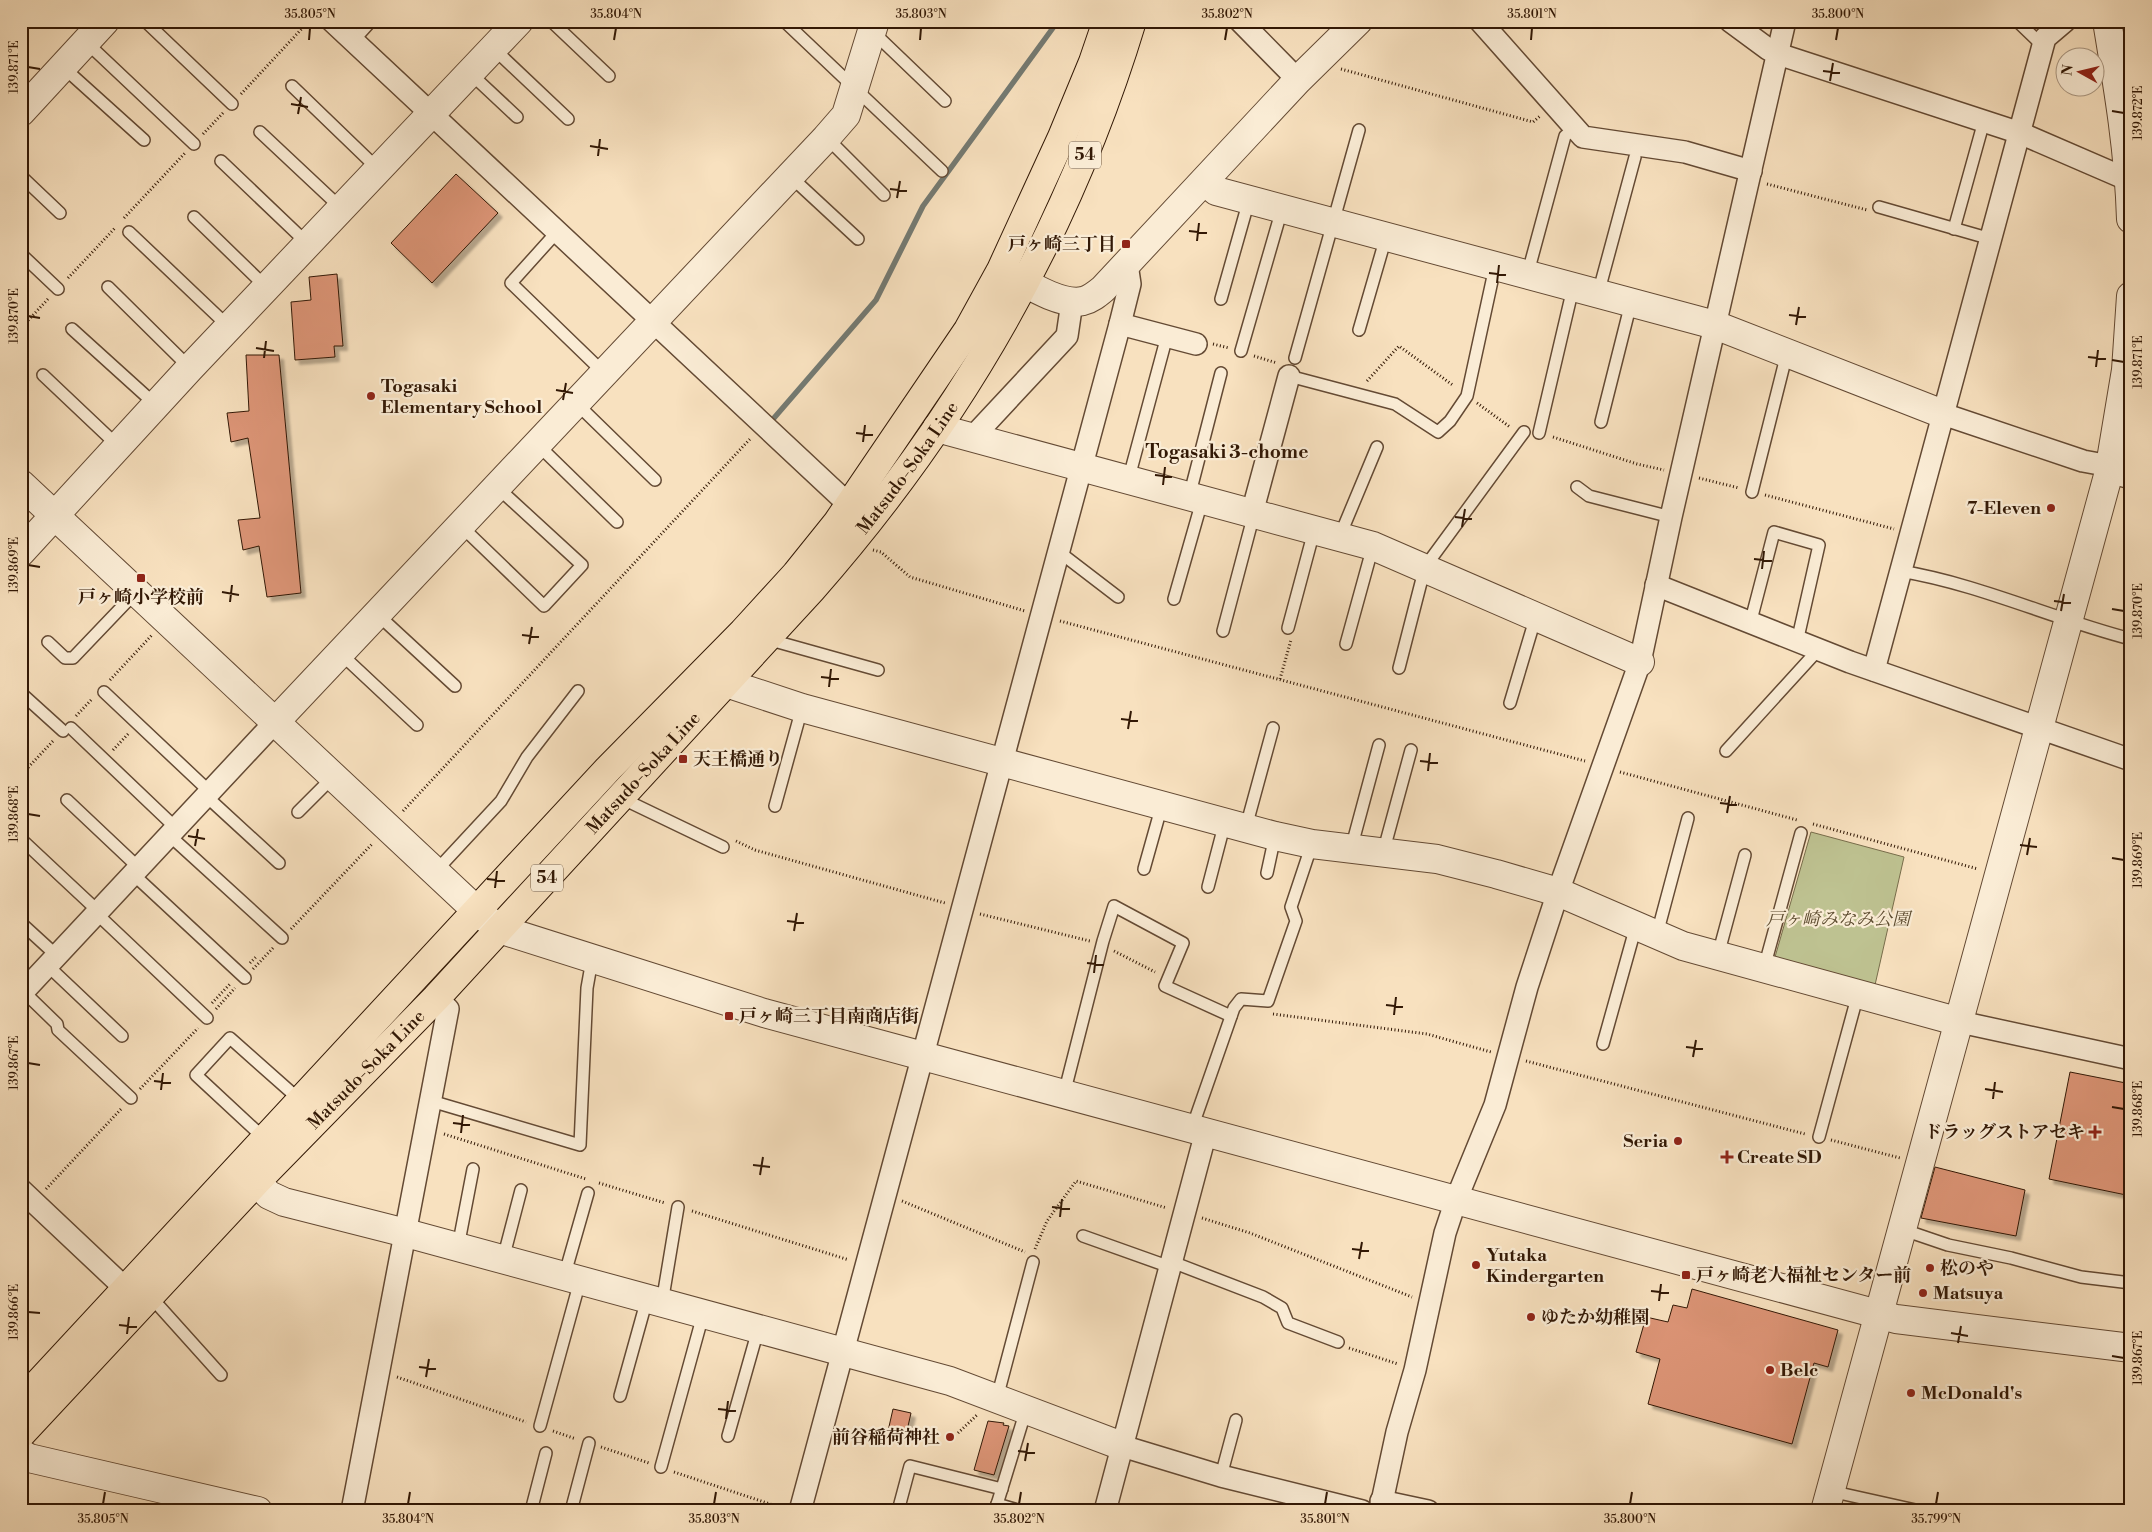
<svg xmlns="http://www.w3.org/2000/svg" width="2152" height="1532" font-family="'Libre Bodoni','Noto Serif JP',serif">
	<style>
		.green { fill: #bec291; stroke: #786d4b }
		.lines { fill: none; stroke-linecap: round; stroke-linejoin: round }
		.stream { stroke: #747a72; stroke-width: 5.5 }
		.building { fill: #dd9577; stroke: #321805; filter: url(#shadow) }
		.service-casing { stroke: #644a34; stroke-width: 14 }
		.minor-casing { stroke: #644a34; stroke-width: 24 }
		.tertiary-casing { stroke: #644a34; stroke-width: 30 }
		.primary-casing { stroke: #321805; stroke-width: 30 }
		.path { stroke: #321805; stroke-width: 3; stroke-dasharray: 1 2.5; stroke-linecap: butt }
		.service { stroke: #faecd5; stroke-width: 11 }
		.minor { stroke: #faecd5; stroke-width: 21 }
		.tertiary { stroke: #faecd5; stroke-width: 28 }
		.primary { stroke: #f8e1bf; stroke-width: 28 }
		.ticks { fill: none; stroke: #321805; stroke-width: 2 }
		.poi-dot { fill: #8f2418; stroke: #faecd5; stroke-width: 2 }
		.labels { text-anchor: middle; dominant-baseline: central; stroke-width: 4.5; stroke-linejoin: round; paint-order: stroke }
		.shield { fill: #faecd5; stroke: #6e5843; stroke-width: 1 }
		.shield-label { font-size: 16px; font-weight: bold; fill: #321805 }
		.poi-label { font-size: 18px; font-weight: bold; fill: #321805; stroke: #faecd5; text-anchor: start }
		.street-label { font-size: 18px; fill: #321805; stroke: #faecd5 }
		.park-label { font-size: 18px; font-style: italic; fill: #5c4b2f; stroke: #faecd5 }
		.neighbourhood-label { font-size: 19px; font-weight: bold; fill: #321805; stroke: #faecd5 }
		.neatline { fill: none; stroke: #321805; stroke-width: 2 }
		.ticks-label { font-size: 12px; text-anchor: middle; fill: #321805 }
	</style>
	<defs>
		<filter id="shadow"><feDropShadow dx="4.5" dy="4.5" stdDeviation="1" flood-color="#0004"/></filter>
	</defs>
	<rect width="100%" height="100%" fill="#f8e1bf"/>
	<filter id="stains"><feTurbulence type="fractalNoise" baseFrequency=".004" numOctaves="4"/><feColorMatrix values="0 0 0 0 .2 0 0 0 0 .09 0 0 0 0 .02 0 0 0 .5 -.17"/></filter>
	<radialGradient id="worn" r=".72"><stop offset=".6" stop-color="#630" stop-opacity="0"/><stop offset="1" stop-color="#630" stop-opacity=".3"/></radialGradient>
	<!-- green -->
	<path class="green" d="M1811,832l93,25 -29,128 -100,-28z"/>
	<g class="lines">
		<!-- stream -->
		<path class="stream" d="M774,418l102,-118 47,-94 135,-185"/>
	</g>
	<!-- building -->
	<g class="building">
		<path d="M456,174l42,39 -66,70 -41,-40z"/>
		<path d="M337,274l6,72h-9l1,11 -40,3 -4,-58 20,-2 -2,-23z"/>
		<path d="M246,355h33l22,238 -34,4 -8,-51 -16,4 -5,-30 22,-2 -12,-80 -17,4 -4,-29 22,-2z"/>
		<path d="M2070,1072l61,12v112l-82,-17z"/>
		<path d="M1935,1167l90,23 -9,46 -95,-18z"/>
		<path d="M1692,1289l146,41 -10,37 -14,-4 -22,81 -144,-40 12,-45 -24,-7 10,-35 22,5 5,-17 14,3z"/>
		<path d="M893,1409l18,4 -5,22 -18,-4z"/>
		<path d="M988,1421l16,2 -1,2 6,1 -15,49 -20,-5z"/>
	</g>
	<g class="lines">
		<defs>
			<g id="service">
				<path d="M145,21l87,83"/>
				<path d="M551,21l58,55"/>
				<path d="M784,21l158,150"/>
				<path d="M2017,21l26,25"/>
				<path d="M872,31l73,70"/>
				<path d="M353,41l18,-20"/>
				<path d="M86,42l108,102"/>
				<path d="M493,48l75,71"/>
				<path d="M63,67l81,73"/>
				<path d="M470,73l47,44"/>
				<path d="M292,86l86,83"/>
				<path d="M260,132l81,76"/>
				<path d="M827,138l57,57"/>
				<path d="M221,161l87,83"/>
				<path d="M21,176l39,37"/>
				<path d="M790,176l68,63"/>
				<path d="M1879,207l112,32"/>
				<path d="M194,217l72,70"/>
				<path d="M1954,229l30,-108"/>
				<path d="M129,232l100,95"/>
				<path d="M556,233l-45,50 93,90"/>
				<path d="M21,254l37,35"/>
				<path d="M1527,276l38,-140 10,-8"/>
				<path d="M108,287l82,81"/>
				<path d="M1598,294l37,-137"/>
				<path d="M1221,299l28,-99"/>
				<path d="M72,329l84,76"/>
				<path d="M1359,330l27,-93"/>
				<path d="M1241,351l41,-142"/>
				<path d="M1295,358l64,-228"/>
				<path d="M43,375l75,71"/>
				<path d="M1289,376l106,28 43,28 12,-11 17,-25 28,-129"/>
				<path d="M576,403l79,77"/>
				<path d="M1601,422l30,-119"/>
				<path d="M1539,433l34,-145"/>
				<path d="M537,444l80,78"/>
				<path d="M1128,481l39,-145"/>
				<path d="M1577,487l12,9 82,21"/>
				<path d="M1752,492l35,-139"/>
				<path d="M1189,497l32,-124"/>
				<path d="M460,525l84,81 38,-41 -85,-78"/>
				<path d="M1339,538l38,-91"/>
				<path d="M1058,551l60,46"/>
				<path d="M1900,571c79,13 153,48 231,68"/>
				<path d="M1174,599l28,-98"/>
				<path d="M377,614l78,72"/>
				<path d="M1750,624l24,-92 45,13 -22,97"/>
				<path d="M1288,628l26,-97"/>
				<path d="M1223,631l31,-117"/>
				<path d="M767,639l111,31"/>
				<path d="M48,642l17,16h8l64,-67"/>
				<path d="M1346,644l27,-98"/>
				<path d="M340,653l77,72"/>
				<path d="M1399,668l26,-101 99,-135"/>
				<path d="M104,692l106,100"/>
				<path d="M21,693l42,38"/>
				<path d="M1510,703l26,-87"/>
				<path d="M71,728l105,100"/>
				<path d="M1726,751l92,-101"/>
				<path d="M206,796l73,67"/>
				<path d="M621,798l102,49"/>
				<path d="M67,800l72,68"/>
				<path d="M775,806l27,-98"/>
				<path d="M298,812l36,-36"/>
				<path d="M1246,827l27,-99"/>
				<path d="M169,835l113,103"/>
				<path d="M21,839l77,72"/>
				<path d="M1351,849l28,-104"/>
				<path d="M1383,853l28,-103"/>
				<path d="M1144,869l18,-64"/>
				<path d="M435,872l66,-71 26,-44 51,-66"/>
				<path d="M1267,873l8,-37"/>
				<path d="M134,875l111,103"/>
				<path d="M1208,887l17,-65"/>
				<path d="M96,913l111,105"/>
				<path d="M21,923l35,32"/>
				<path d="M1657,934l31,-116"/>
				<path d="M1718,955l27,-100"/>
				<path d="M47,965l75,71"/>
				<path d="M1764,968l37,-135"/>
				<path d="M24,992l33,32 1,6 73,68"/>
				<path d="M1603,1044l33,-118"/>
				<path d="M1064,1094l39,-153 11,-35 69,37 -18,43 66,30"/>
				<path d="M431,1101l149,44 7,-157 5,-28"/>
				<path d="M1192,1128l42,-120 7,-9 27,2 28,-80 -5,-14 21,-63"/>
				<path d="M1819,1137l39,-143"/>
				<path d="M266,1140l-70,-65 34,-37 71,63"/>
				<path d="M1901,1229l47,16 63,13 70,19 50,6"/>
				<path d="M1083,1236l87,31"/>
				<path d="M458,1247l15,-78"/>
				<path d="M503,1259l18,-69"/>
				<path d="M1172,1262l91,35 19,11 6,15 50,19"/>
				<path d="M564,1277l24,-84"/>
				<path d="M150,1296l71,79"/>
				<path d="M662,1303l16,-96"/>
				<path d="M620,1396l27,-97"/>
				<path d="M997,1398l36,-136"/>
				<path d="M540,1426l40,-145"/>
				<path d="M728,1436l30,-106"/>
				<path d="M661,1467l42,-152"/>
				<path d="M1221,1476l15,-56"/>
				<path d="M1830,1491l90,20"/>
				<path d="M997,1504l24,7"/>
				<path d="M531,1511l15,-58"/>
				<path d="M571,1511l18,-68"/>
				<path d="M898,1511l12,-45 92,23"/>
				<path d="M995,1511l31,-101"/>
			</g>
			<g id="minor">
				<path d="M332,21l528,494"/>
				<path d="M1240,21l58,59"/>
				<path d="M1480,21l103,116 102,15 66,19"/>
				<path d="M1730,21l38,28 10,5 242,79 111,48"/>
				<path d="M1120,324l76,20"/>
				<path d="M1943,414l140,47 27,5"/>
				<path d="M971,439l96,-103 5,-34"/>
				<path d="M2109,472l22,6"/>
				<path d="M1252,513l37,-137"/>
				<path d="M1656,585l194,77 281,98"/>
				<path d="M1874,670l171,-632 20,-17"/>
				<path d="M21,994l255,-273"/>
				<path d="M1960,1022l171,37"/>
				<path d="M21,1190l106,100"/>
				<path d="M1122,1446l99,30 141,35"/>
				<path d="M1381,1501l47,10"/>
				<path d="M352,1511l96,-502 -12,-11"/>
				<path d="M800,1511l320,-1187 10,-40 -3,-20"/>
				<path d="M1105,1511l101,-379"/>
				<path d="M1380,1511l17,-79 18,-62 30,-137 11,-33 39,-95 32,-118 31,-95 82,-230 31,-145 114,-496"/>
			</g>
			<g id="tertiary">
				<path d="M2107,21c11,66 22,131 24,198"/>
				<path d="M21,112l84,-91"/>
				<path d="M1205,181l11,10 499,134 228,89"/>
				<path d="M1005,272c19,10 55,34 78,29 8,-2 14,-7 20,-12l195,-209 60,-59"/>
				<path d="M937,428l436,118 267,116"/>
				<path d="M21,484l456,427 22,18 265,84 1132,306 235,29"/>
				<path d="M21,552l169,-184 329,-347"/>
				<path d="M726,683l76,25 473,128 37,8 125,15 59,15 62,18 125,54 277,76"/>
				<path d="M276,721l550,-583 20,-23 29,-94"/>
				<path d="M256,1182l13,13 15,7 122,31 544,148 172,65"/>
				<path d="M21,1453l8,5 229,53"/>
				<path d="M1825,1511l284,-1039 17,-102 5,-74"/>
			</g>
			<g id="primary">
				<path d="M21,1402l587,-633 135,-137 53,-58 41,-51 131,-193 33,-60 61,-133 31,-75 14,-41"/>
				<path id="s1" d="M21,1434l235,-252 180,-184 376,-409c147,-167 255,-353 320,-568"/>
			</g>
		</defs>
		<!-- service casing -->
		<use href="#service" class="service-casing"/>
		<!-- minor casing -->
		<use href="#minor" class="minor-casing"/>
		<!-- tertiary casing -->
		<use href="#tertiary" class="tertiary-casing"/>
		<!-- primary casing -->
		<use href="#primary" class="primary-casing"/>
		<!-- path -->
		<g class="path">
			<path d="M1341,69l192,53 7,-6"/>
			<path d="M241,94l68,-73"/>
			<path d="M203,134l20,-21"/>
			<path d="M1767,184l100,26"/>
			<path d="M124,218l61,-65"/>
			<path d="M68,278l47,-50"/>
			<path d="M21,328l27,-29"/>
			<path d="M1213,344l16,4"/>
			<path d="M1254,356l23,7"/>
			<path d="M1367,381l32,-35 55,40"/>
			<path d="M1477,403l33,24"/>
			<path d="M1553,437l84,27 27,6"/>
			<path d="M1699,478l40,10"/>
			<path d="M1765,495l129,34"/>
			<path d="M873,550l8,2 29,25 115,34"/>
			<path d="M1060,621l525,140"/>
			<path d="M1280,679l11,-39"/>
			<path d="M110,680l42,-45"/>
			<path d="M76,716l16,-17"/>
			<path d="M113,750l16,-17"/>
			<path d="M1620,772l177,48"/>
			<path d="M21,775l32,-34"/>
			<path d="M403,811l347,-372"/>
			<path d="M1813,824l165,45"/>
			<path d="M736,841l19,9 190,53"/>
			<path d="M980,914l110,27"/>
			<path d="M291,929l82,-86"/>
			<path d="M1114,951l41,21"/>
			<path d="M250,963l6,-6"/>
			<path d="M253,969l20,-21"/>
			<path d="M212,1003l18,-19"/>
			<path d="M216,1009l19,-21"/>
			<path d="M1273,1014l154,20 64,18"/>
			<path d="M1526,1061l279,73"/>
			<path d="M140,1089l58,-61"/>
			<path d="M444,1134l142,45"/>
			<path d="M1831,1140l69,18"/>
			<path d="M599,1183l66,20"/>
			<path d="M46,1189l76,-81"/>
			<path d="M902,1201l123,51"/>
			<path d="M692,1211l157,49"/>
			<path d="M1202,1218l48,15 162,64"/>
			<path d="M1035,1249l12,-28 29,-40 91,27"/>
			<path d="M1349,1348l49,16"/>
			<path d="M397,1377l129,45"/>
			<path d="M553,1431l23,8"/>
			<path d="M958,1433l19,-18"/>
			<path d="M601,1447l48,16"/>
			<path d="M674,1472l108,36"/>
		</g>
		<!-- service -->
		<use href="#service" class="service"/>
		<!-- minor -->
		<use href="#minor" class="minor"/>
		<!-- tertiary -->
		<use href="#tertiary" class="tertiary"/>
		<!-- primary -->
		<use href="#primary" class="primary"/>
	</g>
	<!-- ticks -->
	<path class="ticks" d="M309,40l1,-12M614,40l2,-12M920,40l1,-12M1225,40l2,-12M1531,40l1,-12M1836,40l2,-12M28,67l12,2M1823,71l17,2M1830,81l3,-18M291,104l17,3M2112,111l12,2M298,114l3,-17M590,146l18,3M598,156l2,-17M890,189l17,2M897,198l3,-17M1189,231l18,2M1197,241l2,-18M1489,273l17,2M1497,283l2,-18M1789,315l17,2M28,316l12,2M1796,325l3,-18M256,348l18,3M2088,357l18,2M264,358l2,-17M2112,360l12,2M2096,367l2,-17M556,390l17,3M563,400l3,-17M856,433l17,2M863,442l2,-17M1155,475l17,2M1163,485l2,-18M1455,517l17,2M1462,527l3,-18M1754,559l18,2M28,565l12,2M1762,569l2,-18M222,592l17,3M2054,601l17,2M230,602l2,-17M2112,609l12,2M2061,611l3,-17M522,635l17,2M529,644l3,-17M821,677l18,2M829,687l2,-18M1121,719l17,2M1128,729l3,-18M1420,761l18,2M1428,771l2,-18M1720,803l17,2M1727,813l3,-17M28,814l12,2M188,836l17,3M2020,845l17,2M195,846l3,-17M2027,855l3,-17M2112,858l12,2M487,879l18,2M495,888l2,-17M787,921l17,2M794,931l3,-18M1087,963l17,2M1094,973l2,-18M1386,1005l17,2M1394,1015l2,-18M1686,1047l17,2M1693,1057l3,-17M28,1063l12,2M154,1081l17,2M1985,1089l18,3M161,1090l2,-17M1993,1099l2,-17M2112,1107l12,2M453,1123l17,2M461,1133l2,-18M753,1165l17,2M760,1175l3,-18M1052,1207l18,2M1060,1217l2,-18M1352,1249l17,2M1359,1259l3,-17M1651,1291l18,2M1659,1301l2,-17M28,1312l12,1M119,1325l18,2M1951,1333l17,3M127,1334l2,-17M1958,1343l3,-17M2112,1356l12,2M419,1367l17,2M426,1377l3,-18M718,1409l18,2M726,1419l2,-18M1018,1451l17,2M1025,1461l3,-18M103,1504l2,-12M408,1504l2,-12M714,1504l2,-12M1019,1504l2,-12M1325,1504l2,-12M1630,1504l2,-12M1936,1504l2,-12"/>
	<!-- markers -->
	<g class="poi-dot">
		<rect x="1121" y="239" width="10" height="10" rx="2.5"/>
		<circle cx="371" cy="396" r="5"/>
		<circle cx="2051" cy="508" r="5"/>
		<rect x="136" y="573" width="10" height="10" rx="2.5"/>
		<rect x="678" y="754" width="10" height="10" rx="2.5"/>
		<rect x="724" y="1011" width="10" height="10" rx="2.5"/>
		<path d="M2092.5 1124.5h5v5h5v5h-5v5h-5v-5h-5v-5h5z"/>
		<circle cx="1678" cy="1141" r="5"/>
		<path d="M1724.5 1149.5h5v5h5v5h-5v5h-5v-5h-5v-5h5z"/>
		<circle cx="1476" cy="1265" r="5"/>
		<circle cx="1930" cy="1268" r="5"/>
		<rect x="1681" y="1270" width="10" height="10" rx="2.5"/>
		<circle cx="1923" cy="1293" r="5"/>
		<circle cx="1531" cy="1317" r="5"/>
		<circle cx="1770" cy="1370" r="5"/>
		<circle cx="1911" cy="1393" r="5"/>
		<circle cx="950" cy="1437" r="5"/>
	</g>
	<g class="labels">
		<!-- shield labels -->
		<g class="shield">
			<rect x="1069" y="141.5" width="32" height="27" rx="4"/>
			<rect x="531" y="864.5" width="32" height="27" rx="4"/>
		</g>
		<g class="shield-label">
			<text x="1085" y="155">54</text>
			<text x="547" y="878">54</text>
		</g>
		<!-- poi labels -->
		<g class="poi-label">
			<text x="1116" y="244" text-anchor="end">戸ヶ崎三丁目</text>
			<text x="381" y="386">Togasaki<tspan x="381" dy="21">Elementary School</tspan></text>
			<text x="2041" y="508" text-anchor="end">7-Eleven</text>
			<text x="141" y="597" text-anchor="middle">戸ヶ崎小学校前</text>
			<text x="693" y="759">天王橋通り</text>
			<text x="739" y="1016">戸ヶ崎三丁目南商店街</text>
			<text x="2085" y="1132" text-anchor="end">ドラッグストアセキ</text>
			<text x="1668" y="1141" text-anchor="end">Seria</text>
			<text x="1737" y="1157">Create SD</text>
			<text x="1486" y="1255">Yutaka<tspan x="1486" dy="21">Kindergarten</tspan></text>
			<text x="1940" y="1268">松のや</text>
			<text x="1696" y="1275">戸ヶ崎老人福祉センター前</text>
			<text x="1933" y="1293">Matsuya</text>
			<text x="1541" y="1317">ゆたか幼稚園</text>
			<text x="1780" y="1370">Belc</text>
			<text x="1921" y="1393">McDonald's</text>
			<text x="940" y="1437" text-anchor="end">前谷稲荷神社</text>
		</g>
		<!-- street labels -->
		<g class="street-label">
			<text stroke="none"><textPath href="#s1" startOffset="1312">Matsudo-Soka Line</textPath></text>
			<text stroke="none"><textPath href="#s1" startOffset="908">Matsudo-Soka Line</textPath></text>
			<text stroke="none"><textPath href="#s1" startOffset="502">Matsudo-Soka Line</textPath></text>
		</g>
		<!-- park labels -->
		<g class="park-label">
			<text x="1838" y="919">戸ヶ崎みなみ公園</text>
		</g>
		<!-- neighbourhood labels -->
		<g class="neighbourhood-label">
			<text x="1227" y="452">Togasaki 3-chome</text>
		</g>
	</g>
	<!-- margin -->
	<rect width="2152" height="1532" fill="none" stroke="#f8e1bf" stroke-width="55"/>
	<!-- north arrow -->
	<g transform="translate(2080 72) rotate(278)"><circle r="24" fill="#faecd5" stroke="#aa9782"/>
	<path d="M0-4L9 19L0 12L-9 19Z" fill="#8f2418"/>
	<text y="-8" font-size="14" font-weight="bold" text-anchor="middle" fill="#321805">N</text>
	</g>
	<rect x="28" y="28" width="2096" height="1476" class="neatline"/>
	<g class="ticks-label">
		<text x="310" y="18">35.805°N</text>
		<text x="616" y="18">35.804°N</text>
		<text x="921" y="18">35.803°N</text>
		<text x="1227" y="18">35.802°N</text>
		<text x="1532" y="18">35.801°N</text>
		<text x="1838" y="18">35.800°N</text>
		<text transform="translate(14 67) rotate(-90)" y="4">139.871°E</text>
		<text transform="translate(2138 113) rotate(-90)" y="4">139.872°E</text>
		<text transform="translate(14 316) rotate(-90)" y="4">139.870°E</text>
		<text transform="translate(2138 362) rotate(-90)" y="4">139.871°E</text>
		<text transform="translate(14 565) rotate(-90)" y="4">139.869°E</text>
		<text transform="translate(2138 611) rotate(-90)" y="4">139.870°E</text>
		<text transform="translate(14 814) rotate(-90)" y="4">139.868°E</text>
		<text transform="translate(2138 860) rotate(-90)" y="4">139.869°E</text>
		<text transform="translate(14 1063) rotate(-90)" y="4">139.867°E</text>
		<text transform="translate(2138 1109) rotate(-90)" y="4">139.868°E</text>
		<text transform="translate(14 1312) rotate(-90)" y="4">139.866°E</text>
		<text transform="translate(2138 1358) rotate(-90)" y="4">139.867°E</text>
		<text x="103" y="1523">35.805°N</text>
		<text x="408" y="1523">35.804°N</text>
		<text x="714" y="1523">35.803°N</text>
		<text x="1019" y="1523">35.802°N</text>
		<text x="1325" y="1523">35.801°N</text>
		<text x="1630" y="1523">35.800°N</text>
		<text x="1936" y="1523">35.799°N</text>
	</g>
	<rect width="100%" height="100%" filter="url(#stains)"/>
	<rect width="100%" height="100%" fill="url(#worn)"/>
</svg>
